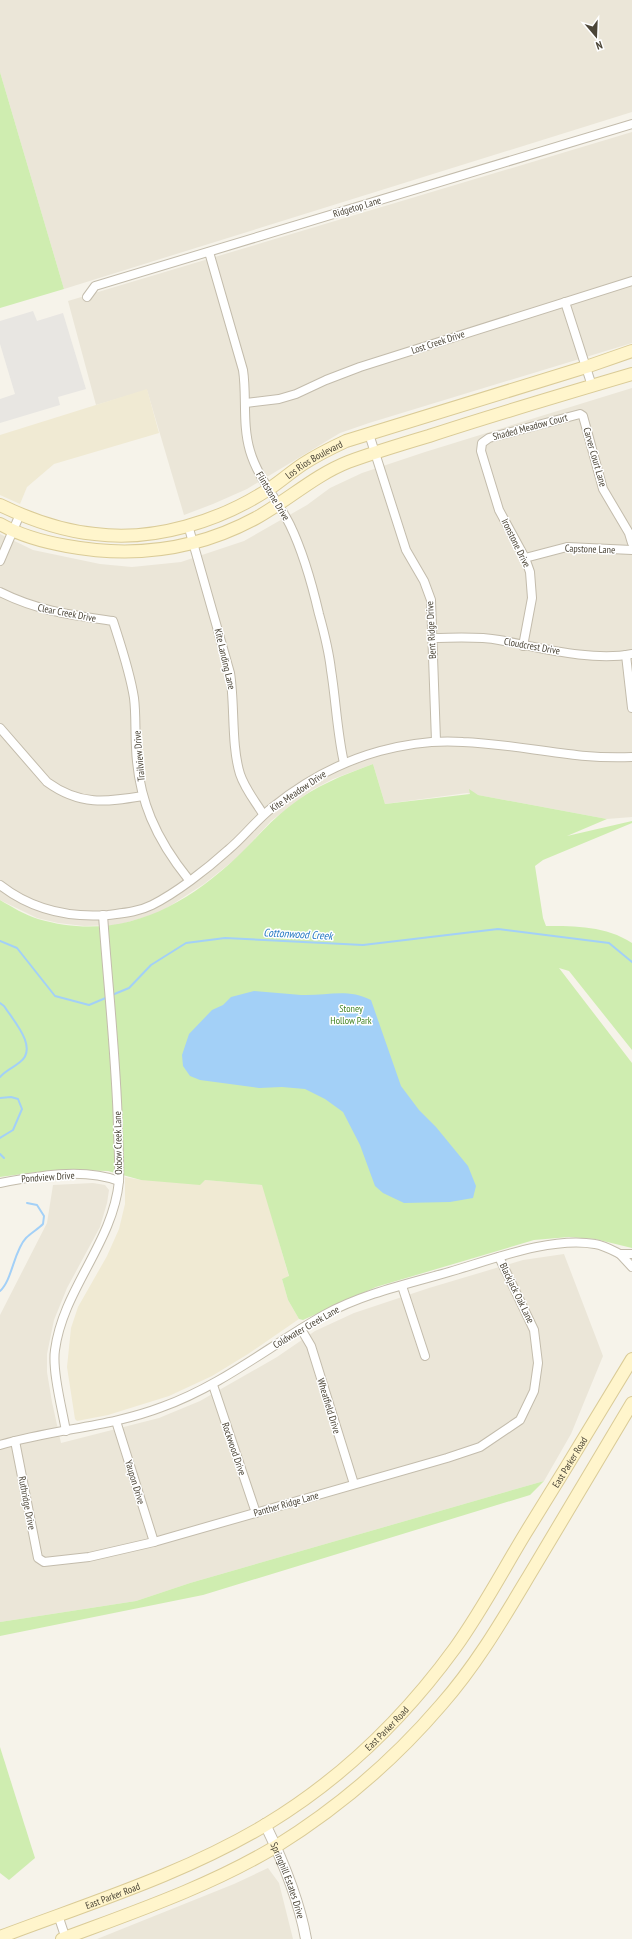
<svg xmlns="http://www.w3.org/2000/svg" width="632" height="1939" font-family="'PT Sans Narrow',sans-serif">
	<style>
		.residential { fill: #ebe6d8 }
		.education { fill: #f0ead3 }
		.green { fill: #cfedb0 }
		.parking { fill: #e8e6e2 }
		.water { fill: #a3d0f7 }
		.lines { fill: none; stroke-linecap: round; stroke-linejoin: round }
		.stream { stroke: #a3d0f7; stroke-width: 2 }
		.minor-casing { stroke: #c3bcac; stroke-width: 10 }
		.tertiary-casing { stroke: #c3bcac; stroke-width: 12 }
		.secondary-casing { stroke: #dacb97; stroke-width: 14 }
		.minor { stroke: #fff; stroke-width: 8 }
		.tertiary { stroke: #fff; stroke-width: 10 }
		.secondary { stroke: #fff5cc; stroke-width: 12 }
		.labels { text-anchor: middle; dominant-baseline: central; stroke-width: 3; stroke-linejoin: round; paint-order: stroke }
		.street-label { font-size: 10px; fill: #4b4537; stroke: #fff }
		.park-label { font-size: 10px; fill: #438424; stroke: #fff }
		.water-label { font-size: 11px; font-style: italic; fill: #2578c3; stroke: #fff }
	</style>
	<rect width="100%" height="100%" fill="#f6f3ea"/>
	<!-- residential -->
	<g class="residential">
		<path d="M0,0h632v112l-568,177 -64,-217z"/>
		<path d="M632,132v211l-263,80 -29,10 -93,56 -34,15 -29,11 -37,-125 -51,15 -28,-104z"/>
		<path d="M632,388v429l-25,2 -140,-26 -82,11 -12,-40 -40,15 -21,11 -41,31 -33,36 -34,27 -45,29 -41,12 -34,1 -26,-3 -21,-5 -37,-18v-366l33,16 67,14 32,3 49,-5 63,-21 63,-36 23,-17 32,-15 63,-21z"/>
		<path d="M93,1183l12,2 4,5 -2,13 -7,24 -33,61 -13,32 -7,34v18l5,30 9,41 98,-25 41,-17 77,-44 38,-26 39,-18 75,-25 94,-28 41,-6 39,102 -32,78 -27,47 -354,102 -54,18 -136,21v-307l47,-92 6,-38z"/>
		<path d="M268,1868l11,15 14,56h-196l137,-55z"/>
	</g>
	<!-- education -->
	<g class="education">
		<path d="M147,389l12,44 -105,31 -27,23 -7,17 -20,-9v-60z"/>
		<path d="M125,1177l16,3h64l58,5 26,92 -7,2 6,21 11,19 -51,35 -36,22 -43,20 -61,19 -31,6 -2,-2 -8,-52 4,-39 7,-21 29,-51 12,-27 6,-25z"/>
	</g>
	<!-- green -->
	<g class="green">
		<path d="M0,72l64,217 -64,19z"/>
		<path d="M373,764l12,40 85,-10 -1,-5 9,6 129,24 -40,17 65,-15v2l-89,37 -8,6 8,52 3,8c30,0 60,0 86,17v107l-63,-79 -10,-3 73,95v185l-37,-9 -26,-2 -35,3 -158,47 -73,33 -4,-1 -11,-19 -6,-21 7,-3 -27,-91 -57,-5 -5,5 -59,-5 -33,-9 -38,-1 -33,2 -37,5v-277c12,7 25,15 38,19 79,23 143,-9 200,-63 18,-17 32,-35 52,-50 25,-20 53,-31 83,-42z"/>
		<path d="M544,1481l-14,14 -327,100 -203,41v-14l136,-21 54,-18z"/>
		<path d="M0,1747l35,111 -26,22 -9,-7z"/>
	</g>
	<!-- parking -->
	<path class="parking" d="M33,311l4,10 26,-8 23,76 -28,8 2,8 -60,18v-24l15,-5 -15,-50v-23z"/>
	<!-- water -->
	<path class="water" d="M254,991c16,1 32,3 47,4 26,1 46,-7 70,5l30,86 18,24 17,17 32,39 8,20 -3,12 -23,4 -46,1 -21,-10 -8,-7 -15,-41 -17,-33 -18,-13 -20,-10 -23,-2 -23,1 -59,-8 -10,-4 -7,-10 -1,-11 7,-21 23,-24 11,-5 8,-8z"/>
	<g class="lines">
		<!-- stream -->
		<g class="stream">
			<path d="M0,941l17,7 38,48 34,9 19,-8"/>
			<path d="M112,995l17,-7 22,-23 35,-22 39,-5 138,7 135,-16 111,14 23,19"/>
			<path d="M0,1003l4,3c9,14 35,42 16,56 -7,6 -14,8 -20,15"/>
			<path d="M0,1098l11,-1 7,2 4,10 -9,21 -13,8"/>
			<path d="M0,1154l4,4"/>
			<path d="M0,1291c12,-10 14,-41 26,-53 5,-5 12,-9 17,-14l1,-8 -7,-11 -10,-2"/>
		</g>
		<defs>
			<g id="minor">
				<path d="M209,252l34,118c4,26 -1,54 7,81 8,27 27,48 40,74 13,27 22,59 29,89 5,18 10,38 12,56 5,31 6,62 13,93"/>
				<path d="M87,297l8,-11 537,-162"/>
				<path d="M565,302l27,84"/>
				<path d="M246,403l33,-4 17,-5 30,-14 34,-13 272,-86"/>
				<path d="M369,434l37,116 18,31 7,19 5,141"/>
				<path d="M188,525l42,148c5,31 1,72 10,101 5,15 15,27 23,40"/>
				<path d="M525,558l42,-11 65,3"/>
				<path d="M0,561l20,-47"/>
				<path d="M0,592c38,19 72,23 113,29 8,25 17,51 21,77 2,16 1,32 2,49 2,53 20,92 53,133"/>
				<path d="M432,638c22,0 45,-2 67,2 39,7 93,22 133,14"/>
				<path d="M523,646l9,-48 -2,-26 -5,-14 -26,-48 -18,-59 1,-8 7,-5 91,-24 3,2 20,73 26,44 3,10"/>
				<path d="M626,655l6,53"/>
				<path d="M0,728l47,54c33,24 59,20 96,14"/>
				<path d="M0,885c32,25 68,33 108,30 15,-2 30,-3 44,-10 24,-12 55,-36 76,-55 16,-13 28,-30 45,-43 32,-26 67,-45 107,-56 26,-7 56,-11 83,-9 57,2 110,18 169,15"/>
				<path d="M0,1183c36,-7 83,-16 119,-2"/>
				<path d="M632,1254h-12l12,13"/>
				<path d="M402,1286l23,70"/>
				<path d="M301,1329l10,17 43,138"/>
				<path d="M213,1385l43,128"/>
				<path d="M116,1421l38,121"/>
				<path d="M66,1431c-4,-22 -14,-61 -11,-81 8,-61 58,-107 64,-169 1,-18 -1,-37 -1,-55 -2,-70 -10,-140 -15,-211"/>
				<path d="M15,1441l23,117 6,4 45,-5 65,-15 293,-84 33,-11 40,-27 14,-29 4,-28 -4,-33 -35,-73"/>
				<path d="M0,1445c53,-16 110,-18 162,-38 59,-21 107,-61 162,-92 38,-21 83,-31 125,-43 42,-12 102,-36 146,-28 8,1 17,6 25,10"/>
				<path d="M58,1915l8,24"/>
			</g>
			<g id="tertiary">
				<path id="s1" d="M265,1824c18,37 34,75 41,115"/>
			</g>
			<g id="secondary">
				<path id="s2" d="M0,505c29,14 63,26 95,29 59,8 125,-13 174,-45 12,-8 22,-17 34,-25 14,-9 28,-16 43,-23l240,-74 46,-16"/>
				<path d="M0,524c21,12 44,18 67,22 65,12 130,4 189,-28 31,-17 59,-43 92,-56 27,-10 54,-18 81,-26 67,-22 135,-42 203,-62"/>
				<path id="s3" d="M0,1937c90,-34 184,-63 267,-113 74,-45 137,-106 188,-176 26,-36 47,-76 70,-114 36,-58 72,-117 107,-175"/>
				<path d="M62,1939c72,-27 146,-52 213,-92 63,-39 118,-86 166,-142 38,-43 66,-93 95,-141 32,-54 64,-108 96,-161"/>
			</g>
		</defs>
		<!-- minor casing -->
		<use href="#minor" class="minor-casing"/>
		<!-- tertiary casing -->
		<use href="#tertiary" class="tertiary-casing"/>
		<!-- secondary casing -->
		<use href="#secondary" class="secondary-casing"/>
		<!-- minor -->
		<use href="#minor" class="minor"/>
		<!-- tertiary -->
		<use href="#tertiary" class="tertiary"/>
		<!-- secondary -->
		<use href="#secondary" class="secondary"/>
	</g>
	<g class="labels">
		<!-- street labels -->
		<g class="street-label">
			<text transform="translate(357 207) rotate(-17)">Ridgetop Lane</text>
			<text transform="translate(438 342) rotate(-18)">Lost Creek Drive</text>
			<text transform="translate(530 427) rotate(-15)">Shaded Meadow Court</text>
			<text transform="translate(595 457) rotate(74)">Carver Court Lane</text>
			<text stroke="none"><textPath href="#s2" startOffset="337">Los Rios Boulevard</textPath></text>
			<text transform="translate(273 496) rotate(59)">Flintstone Drive</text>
			<text transform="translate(516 543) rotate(64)">Ironstone Drive</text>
			<text transform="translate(590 549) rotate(2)">Capstone Lane</text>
			<text transform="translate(67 613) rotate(11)">Clear Creek Drive</text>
			<text transform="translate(431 630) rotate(-93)">Bent Ridge Drive</text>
			<text transform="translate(532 646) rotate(10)">Cloudcrest Drive</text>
			<text transform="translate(225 659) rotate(77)">Kite Landing Lane</text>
			<text transform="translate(139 756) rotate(-95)">Trailview Drive</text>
			<text transform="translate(298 791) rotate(-34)">Kite Meadow Drive</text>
			<text transform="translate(118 1143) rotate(-91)">Oxbow Creek Lane</text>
			<text transform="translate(48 1177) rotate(-4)">Pondview Drive</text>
			<text transform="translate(517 1293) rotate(64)">Blackjack Oak Lane</text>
			<text transform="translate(306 1327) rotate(-30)">Coldwater Creek Lane</text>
			<text transform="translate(329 1406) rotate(73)">Wheatfield Drive</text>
			<text transform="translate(234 1449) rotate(71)">Rockwood Drive</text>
			<text stroke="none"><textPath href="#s3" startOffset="768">East Parker Road</textPath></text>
			<text transform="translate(135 1482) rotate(73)">Yaupon Drive</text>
			<text transform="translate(27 1503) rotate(79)">Ruthridge Drive</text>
			<text transform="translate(286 1504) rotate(-16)">Panther Ridge Lane</text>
			<text stroke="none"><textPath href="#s3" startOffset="444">East Parker Road</textPath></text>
			<text stroke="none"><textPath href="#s1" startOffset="61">Springhill Estates Drive</textPath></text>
			<text stroke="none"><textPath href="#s3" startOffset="120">East Parker Road</textPath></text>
		</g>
		<!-- park labels -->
		<g class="park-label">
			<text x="351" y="1008">Stoney<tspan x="351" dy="12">Hollow Park</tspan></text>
		</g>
		<!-- water labels -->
		<g class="water-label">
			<text transform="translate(298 934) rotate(3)">Cottonwood Creek</text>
		</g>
	</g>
	<!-- north arrow -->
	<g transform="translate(596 36) rotate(161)" stroke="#ffffff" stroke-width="3" paint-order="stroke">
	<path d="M0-3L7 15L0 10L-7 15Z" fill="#4b4537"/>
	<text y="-6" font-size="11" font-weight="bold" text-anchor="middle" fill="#4b4537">N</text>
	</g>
</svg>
